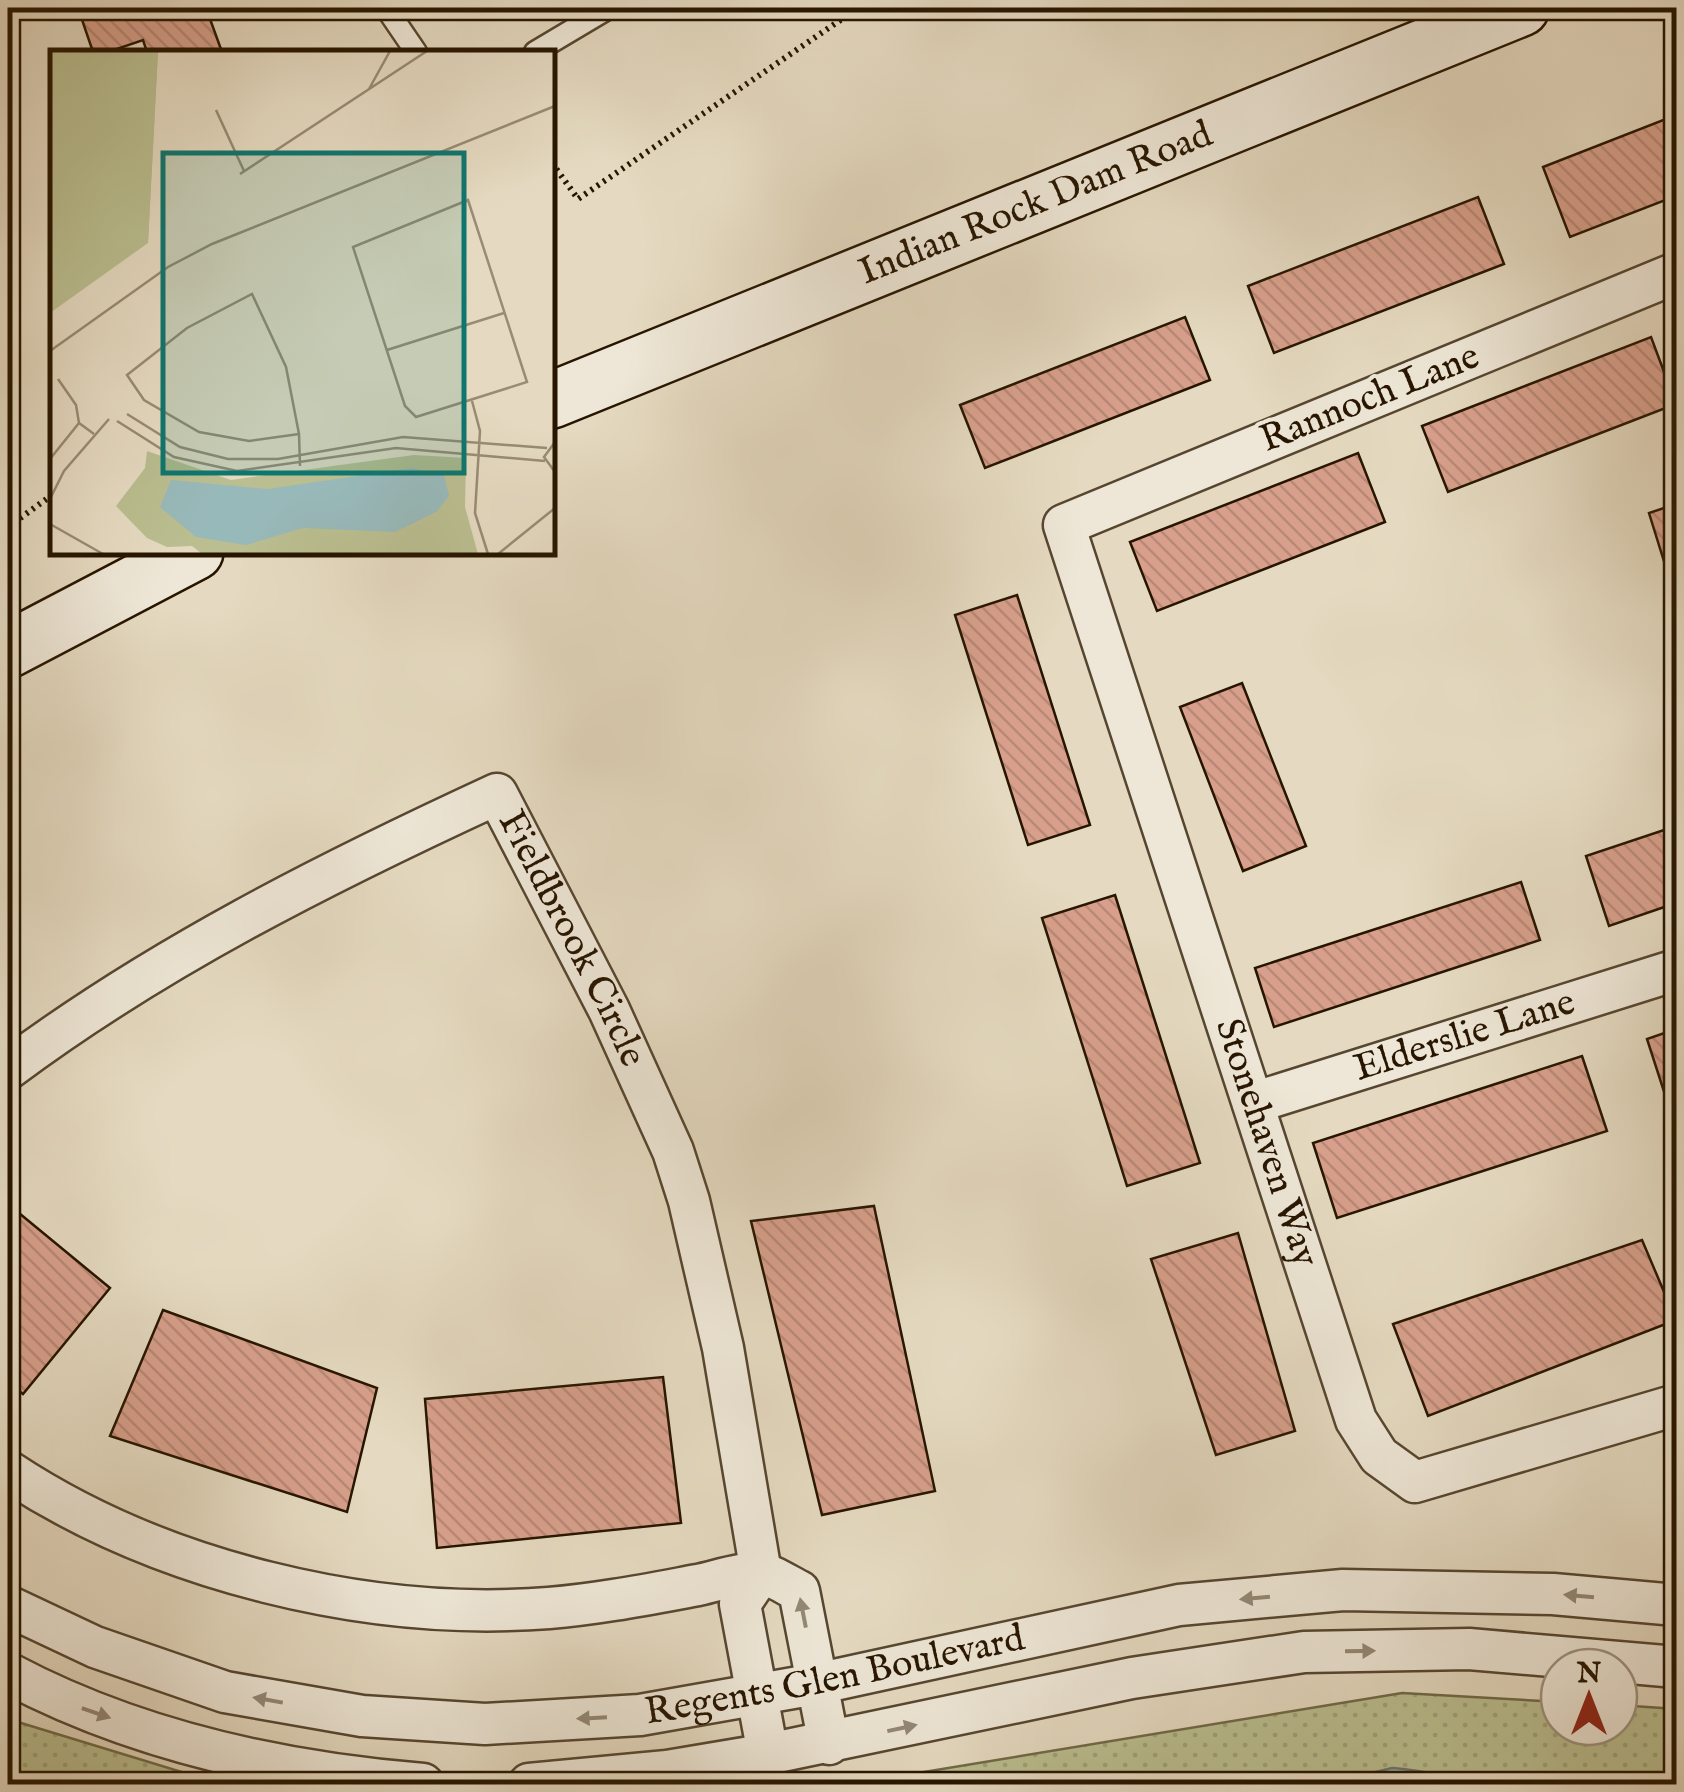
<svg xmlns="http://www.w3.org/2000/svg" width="1684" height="1792" font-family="'IM FELL English',serif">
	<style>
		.green { fill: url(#green-dots); stroke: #706a48; stroke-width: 2.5 }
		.water { fill: #98b9ba; stroke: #6b7770; stroke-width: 2.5 }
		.building { fill: url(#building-back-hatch); stroke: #271500; stroke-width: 2.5 }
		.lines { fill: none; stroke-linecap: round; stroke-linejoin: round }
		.lane-casing { stroke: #564630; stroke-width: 25 }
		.street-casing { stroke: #564630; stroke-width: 45 }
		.secondary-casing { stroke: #271500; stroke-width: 60 }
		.path { stroke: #271500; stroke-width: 6; stroke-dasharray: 2.5 5; stroke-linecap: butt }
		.lane { stroke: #eee7d7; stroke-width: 20 }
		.street { stroke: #eee7d7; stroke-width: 40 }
		.secondary { stroke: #eee7d7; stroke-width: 55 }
		.oneway { fill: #948876 }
		.labels { text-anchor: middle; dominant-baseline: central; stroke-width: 8; stroke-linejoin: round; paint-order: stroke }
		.street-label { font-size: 38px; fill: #271500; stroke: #eee7d7 }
		.inset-road { fill: none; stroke: #998b74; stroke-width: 2.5 }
		.view { fill: #0f766e; fill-opacity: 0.15; stroke: #0f766e; stroke-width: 5 }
		.inset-edge { fill: none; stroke: #271500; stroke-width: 5 }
	</style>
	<defs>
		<pattern id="green-dots" width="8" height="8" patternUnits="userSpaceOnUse" patternTransform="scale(2.5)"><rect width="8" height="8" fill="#babe90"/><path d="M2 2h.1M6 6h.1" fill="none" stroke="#a0a27a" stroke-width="1.8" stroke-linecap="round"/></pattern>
		<pattern id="building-back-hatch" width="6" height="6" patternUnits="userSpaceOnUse" patternTransform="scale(2.5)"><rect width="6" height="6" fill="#d8a08c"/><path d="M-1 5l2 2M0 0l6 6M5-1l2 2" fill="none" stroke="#b98977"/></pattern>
	</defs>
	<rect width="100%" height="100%" fill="#e5dac1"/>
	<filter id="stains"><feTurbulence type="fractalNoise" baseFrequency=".002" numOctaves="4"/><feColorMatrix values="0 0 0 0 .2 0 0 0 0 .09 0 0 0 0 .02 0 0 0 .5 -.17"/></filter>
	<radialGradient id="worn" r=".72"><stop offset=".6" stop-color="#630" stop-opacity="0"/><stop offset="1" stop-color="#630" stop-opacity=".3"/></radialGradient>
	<!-- green -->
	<g class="green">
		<path d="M1402,1693l157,9v25h60v-22l57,4v75h-825z"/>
		<path d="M8,1719l213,65h-213z"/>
	</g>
	<!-- water -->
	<path class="water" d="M1392,1768c25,2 49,7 74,10 17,2 31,0 48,6h-188z"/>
	<!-- building -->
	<g class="building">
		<path d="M78,8h166l-34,11 12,33h-75l-4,-12 -35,12h-15z"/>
		<path d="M1676,115v81l-106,41 -27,-70z"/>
		<path d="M1478,197l26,67 -230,89 -26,-67z"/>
		<path d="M1185,317l25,63 -225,88 -25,-63z"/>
		<path d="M1651,337l25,67 -228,88 -26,-66z"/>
		<path d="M1358,453l27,69 -228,89 -27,-69z"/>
		<path d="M1676,504v96l-27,-87z"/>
		<path d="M1017,595l73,230 -62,20 -73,-230z"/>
		<path d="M1242,683l64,163 -63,25 -63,-164z"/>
		<path d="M1676,826v77l-67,23 -23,-70z"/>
		<path d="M1521,882l19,58 -266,87 -19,-59z"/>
		<path d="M1115,895l85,268 -73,23 -85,-268z"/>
		<path d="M1676,1029v75l-7,3 -22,-68z"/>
		<path d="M1582,1056l25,75 -270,87 -24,-75z"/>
		<path d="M8,1204l102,84 -87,106 -15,-11z"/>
		<path d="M874,1206l61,285 -113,24 -71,-294z"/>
		<path d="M1238,1233l57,198 -79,24 -65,-196z"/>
		<path d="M1642,1240l34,80 -248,96 -35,-92z"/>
		<path d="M163,1310l214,78 -30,124 -237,-76z"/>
		<path d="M663,1377l18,146 -244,25 -12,-149z"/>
	</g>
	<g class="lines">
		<defs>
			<g id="lane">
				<path d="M386,8l30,44"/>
				<path d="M535,52l74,-44"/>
			</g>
			<g id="street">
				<path id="s1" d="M1676,273l-612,252 292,895 23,36 36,26 261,-77"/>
				<path id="s2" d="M8,1069c150,-112 320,-197 489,-275l112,216 64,141 16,50 34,147 38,225 -21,31 28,150"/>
				<path id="s3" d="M1253,1103l423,-133"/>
				<path d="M8,1471c151,100 360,151 541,137 50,-4 100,-14 149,-23 19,-4 41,-12 60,-12 12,0 30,13 41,18l30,153"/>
				<path id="s4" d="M8,1606l87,41 130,45 137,24 123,8 155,-9 176,-31 363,-79 164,-15 210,4 123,11"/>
				<path d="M8,1673c128,68 270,99 415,111"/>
				<path d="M529,1784l138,-13 101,-17 364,-76 172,-26 165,-3 207,18"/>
			</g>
			<g id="secondary">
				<path id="s5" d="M552,400l969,-392"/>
				<path d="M8,650l187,-98"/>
			</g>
		</defs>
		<!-- lane casing -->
		<use href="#lane" class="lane-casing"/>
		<!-- street casing -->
		<use href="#street" class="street-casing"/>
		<!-- secondary casing -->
		<use href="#secondary" class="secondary-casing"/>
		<!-- path -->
		<g class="path">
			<path d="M552,163l26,36 280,-191"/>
			<path d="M8,527l44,-32"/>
		</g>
		<!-- lane -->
		<use href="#lane" class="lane"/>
		<!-- street -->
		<use href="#street" class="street"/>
		<!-- secondary -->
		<use href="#secondary" class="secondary"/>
	</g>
	<!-- one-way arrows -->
	<defs><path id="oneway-solid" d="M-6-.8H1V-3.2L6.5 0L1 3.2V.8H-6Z" transform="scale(2.5)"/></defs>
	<g class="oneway">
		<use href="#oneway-solid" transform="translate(1579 1596) rotate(-175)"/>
		<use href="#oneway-solid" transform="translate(1255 1598) rotate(175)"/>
		<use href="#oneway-solid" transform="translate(803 1613) rotate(-101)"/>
		<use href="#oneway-solid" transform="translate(1360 1651) rotate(-1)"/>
		<use href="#oneway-solid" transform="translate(268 1700) rotate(-170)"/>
		<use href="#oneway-solid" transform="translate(96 1713) rotate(19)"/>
		<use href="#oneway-solid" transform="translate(592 1718) rotate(177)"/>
		<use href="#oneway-solid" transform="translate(902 1728) rotate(-12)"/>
	</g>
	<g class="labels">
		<!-- street labels -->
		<g class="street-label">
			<text stroke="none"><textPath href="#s5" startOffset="522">Indian Rock Dam Road</textPath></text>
			<text transform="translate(1370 399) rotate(-22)">Rannoch Lane</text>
			<text stroke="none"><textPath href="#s2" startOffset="725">Fieldbrook Circle</textPath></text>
			<text stroke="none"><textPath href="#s3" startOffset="222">Elderslie Lane</textPath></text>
			<text stroke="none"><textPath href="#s1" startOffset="1312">Stonehaven Way</textPath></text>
			<text stroke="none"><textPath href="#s4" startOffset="850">Regents Glen Boulevard</textPath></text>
		</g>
	</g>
	<!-- overview -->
	<g transform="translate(50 50)">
		<rect width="505" height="505" fill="#e5dac1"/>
		<path d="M0,1h108l-10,192 -98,70zM97,401l84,29 183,-25 52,3 -1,49 13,47h-276l-10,-8 -25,1 -20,-9 -31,-32 29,-38z" fill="#babe90"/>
		<path d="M94,1h14l-10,192 -11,-4z" fill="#babe90"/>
		<path d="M362,418l32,7 5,21 -13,16 -41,20 -92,-4 -57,17 -50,-8 -36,-30 11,-27 97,9z" fill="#98b9ba"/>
		<path class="inset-road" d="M319,39l21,-38M166,60l28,61M190,124l187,-123M418,150l59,182 -111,35 -11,-11 -52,-159zM337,300l117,-37M0,301l118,-84 44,-23 343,-138M8,329l18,26 3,18M422,351l8,30 -5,82 13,41M77,364l53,33 48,12h50l125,-22 144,11M67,371l57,36 63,14 159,-23 149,13M249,384l-50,7 -50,-9 -55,-32 -17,-25 60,-47 65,-34 34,73 13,67 1,32M505,392l-11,15 11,15M0,409l29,-36 15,11M0,449l14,-28 45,-52M0,474l53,30M448,504l57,-46"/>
		<path class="view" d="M113,103h301v320h-301z"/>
		<rect width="505" height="505" class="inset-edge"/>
	</g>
	<!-- margin -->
	<rect width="1684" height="1792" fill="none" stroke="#e5dac1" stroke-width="40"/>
	<rect x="10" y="10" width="1664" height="1772" fill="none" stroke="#271500" stroke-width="5"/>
	<rect x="20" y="20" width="1644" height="1752" fill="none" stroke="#271500" stroke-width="2.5"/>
	<!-- north arrow -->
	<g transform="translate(1589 1697)"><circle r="48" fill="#eee7d7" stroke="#9e9381" stroke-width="2.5"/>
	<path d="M0-8L18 38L0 25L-18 38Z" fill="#8f2418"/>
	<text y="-15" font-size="28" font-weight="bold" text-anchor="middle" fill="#271500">N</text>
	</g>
	<rect width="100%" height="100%" filter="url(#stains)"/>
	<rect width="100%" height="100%" fill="url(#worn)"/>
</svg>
